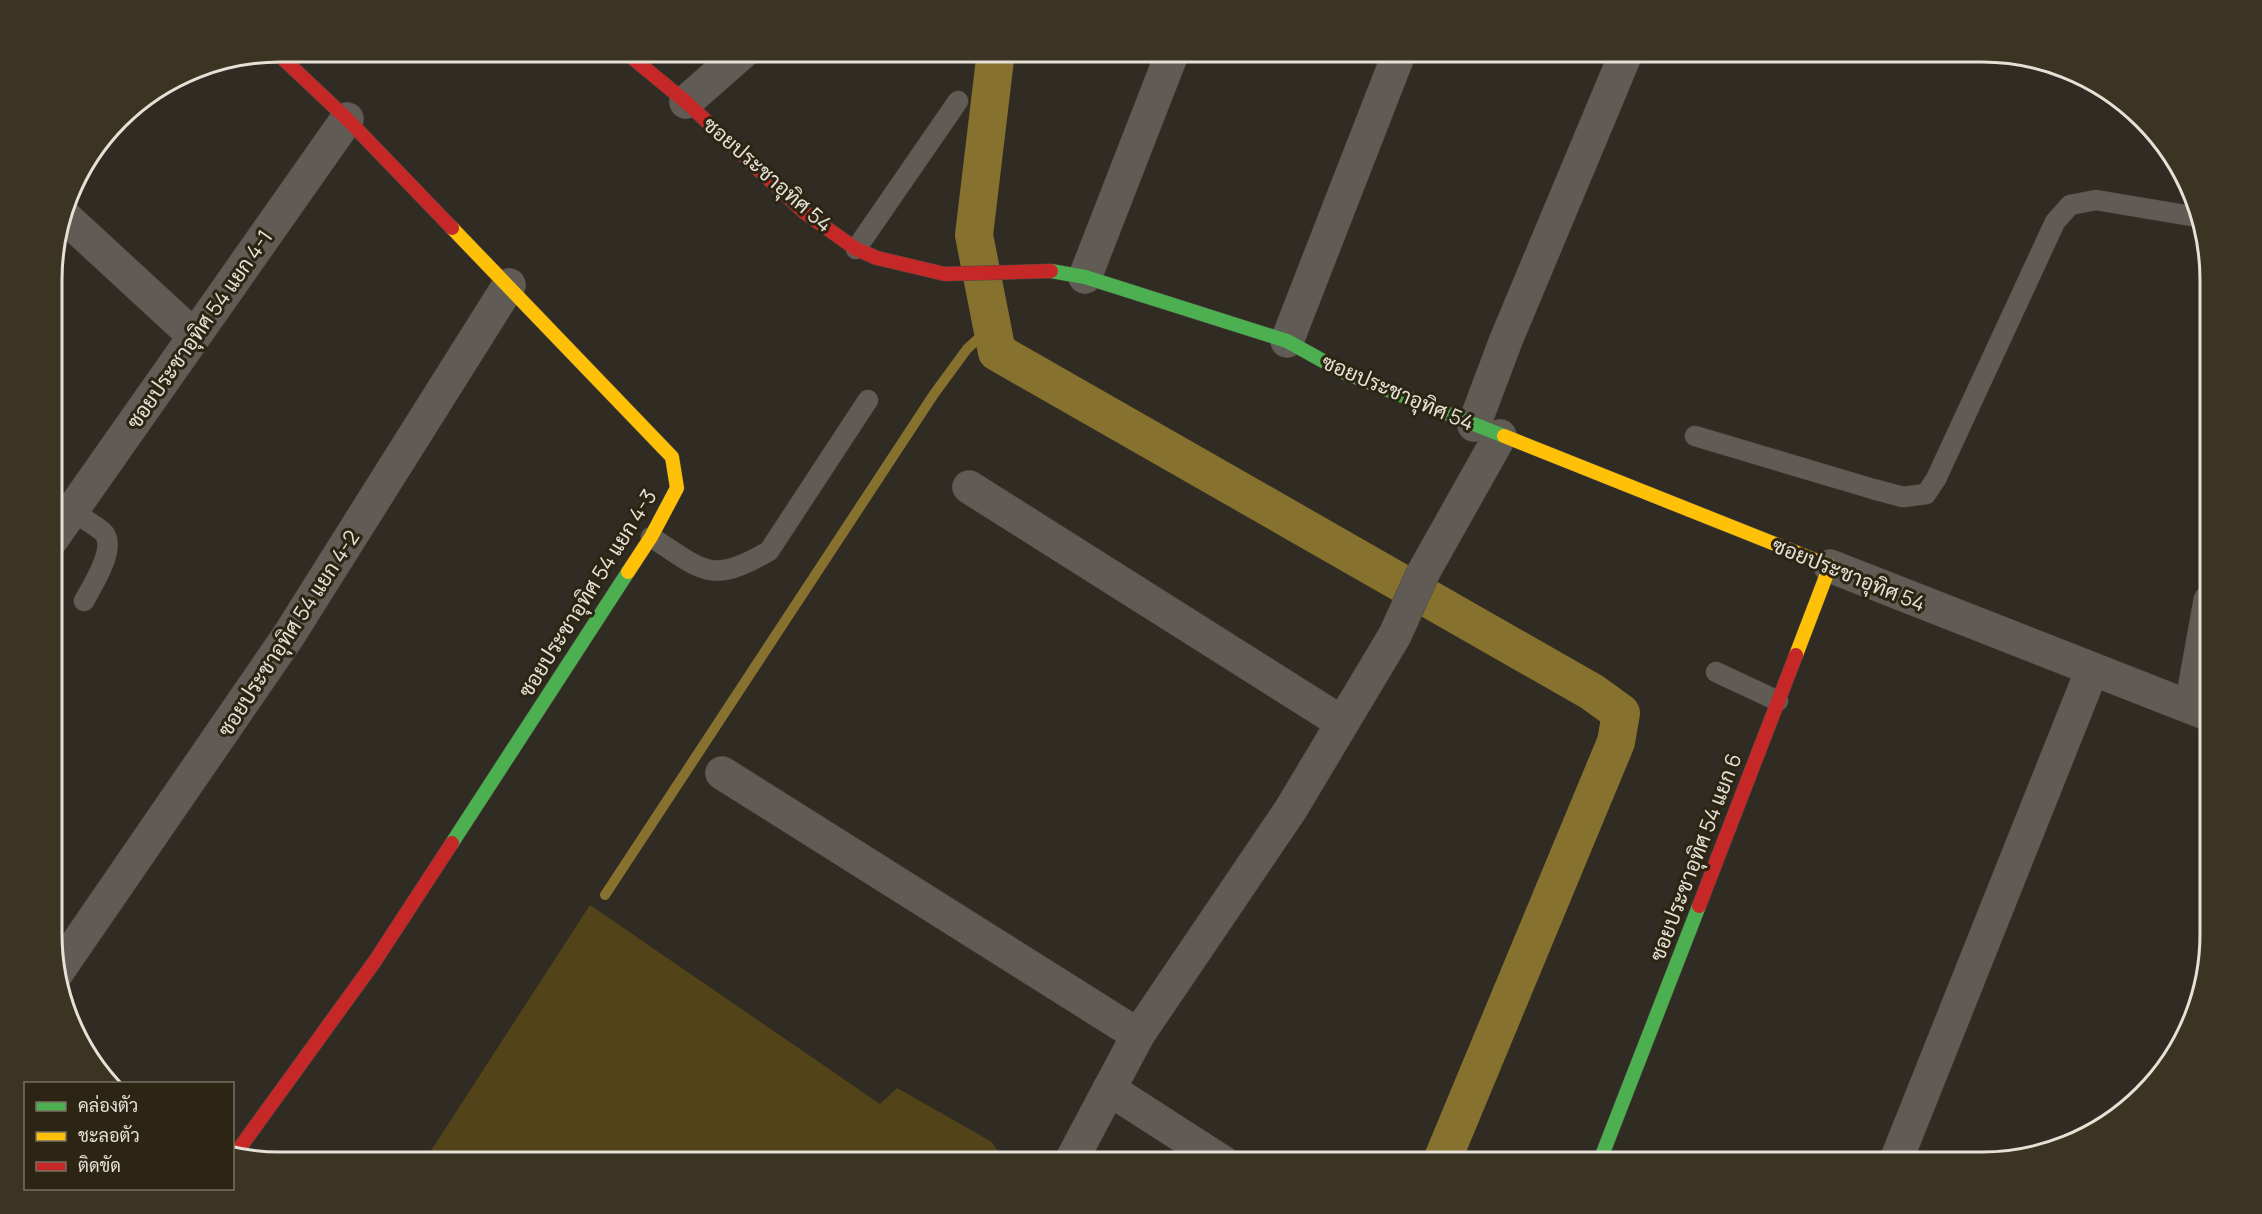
<svg xmlns="http://www.w3.org/2000/svg" width="2262" height="1214" font-family="Manrope,Sarabun,sans-serif">
	<style>
		.green { fill: #524319 }
		.lines { fill: none; stroke-linecap: round; stroke-linejoin: round }
		.stream { stroke: #87712e; stroke-width: 10 }
		.canal { stroke: #87712e; stroke-width: 38 }
		.lane-casing { stroke: #4d4941; stroke-width: 21 }
		.street-casing { stroke: #4d4941; stroke-width: 34 }
		.fast-casing { stroke: #4d4941; stroke-width: 15 }
		.slow-casing { stroke: #4d4941; stroke-width: 15 }
		.jam-casing { stroke: #4d4941; stroke-width: 15 }
		.lane { stroke: #605c55; stroke-width: 20 }
		.street { stroke: #605c55; stroke-width: 33 }
		.fast { stroke: #4caf50; stroke-width: 14 }
		.slow { stroke: #ffc107; stroke-width: 14 }
		.jam { stroke: #c62828; stroke-width: 14 }
		.labels { text-anchor: middle; dominant-baseline: central; stroke-width: 6; stroke-linejoin: round; paint-order: stroke }
		.street-label { font-size: 21px; fill: #e5e1d6; stroke: #2c2513 }
		.rim { fill: none; stroke: #e5e1d6; stroke-width: 3 }
	</style>
	<rect width="100%" height="100%" fill="#302c23"/>
	<!-- green -->
	<path class="green" d="M590,905l290,199 17,-16 95,54 13,21h-582z"/>
	<g class="lines">
		<!-- stream -->
		<path class="stream" d="M605,895l329,-501 33,-45 25,-23"/>
		<!-- canal -->
		<path class="canal" d="M996,51l-22,184 23,117 595,340 29,21 -5,29 -175,421"/>
		<defs>
			<g id="lane">
				<path d="M856,249l102,-148"/>
				<path d="M1695,436l178,53 30,8 23,-3 10,-15 119,-257 15,-17 26,-5 101,17"/>
				<path d="M72,511c10,7 22,13 31,21 15,15 -11,54 -19,69"/>
				<path d="M651,537c53,34 59,48 118,14l99,-151"/>
				<path d="M1716,672l62,29"/>
			</g>
			<g id="street">
				<path d="M686,102l58,-51"/>
				<path d="M64,216l130,120"/>
				<path d="M1085,277l88,-226"/>
				<path d="M1287,341l113,-290"/>
				<path d="M1474,425l32,-85 121,-289"/>
				<path d="M969,487l372,235"/>
				<path d="M52,539l295,-420"/>
				<path d="M1830,566l380,149"/>
				<path d="M2191,707l19,-106"/>
				<path d="M722,773l416,262"/>
				<path d="M56,974l233,-339 220,-350"/>
				<path d="M1109,1089l115,74"/>
				<path d="M1070,1163l68,-128 153,-226 104,-174 28,-62 77,-137"/>
				<path d="M1895,1163l197,-493"/>
			</g>
			<g id="fast">
				<path d="M1051,271l34,6 202,64 58,32 159,63"/>
				<path d="M452,843l176,-271"/>
				<path d="M1599,1163l100,-257"/>
			</g>
			<g id="slow">
				<path d="M452,228l220,229 5,31 -26,49 -23,35"/>
				<path d="M1504,436l326,130 -34,89"/>
			</g>
			<g id="jam">
				<path d="M624,51l62,51 118,110 52,37 21,9 68,16 106,-3"/>
				<path d="M276,52l71,67 105,109"/>
				<path d="M1699,906l97,-251"/>
				<path d="M236,1153l139,-192 77,-118"/>
			</g>
		</defs>
		<!-- lane casing -->
		<use href="#lane" class="lane-casing"/>
		<!-- street casing -->
		<use href="#street" class="street-casing"/>
		<!-- fast casing -->
		<use href="#fast" class="fast-casing"/>
		<!-- slow casing -->
		<use href="#slow" class="slow-casing"/>
		<!-- jam casing -->
		<use href="#jam" class="jam-casing"/>
		<!-- lane -->
		<use href="#lane" class="lane"/>
		<!-- street -->
		<use href="#street" class="street"/>
		<!-- fast -->
		<use href="#fast" class="fast"/>
		<!-- slow -->
		<use href="#slow" class="slow"/>
		<!-- jam -->
		<use href="#jam" class="jam"/>
	</g>
	<g class="labels">
		<!-- street labels -->
		<g class="street-label">
			<text transform="translate(768 174) rotate(41)">ซอยประชาอุทิศ 54</text>
			<text transform="translate(199 329) rotate(-55)">ซอยประชาอุทิศ 54 แยก 4-1</text>
			<text transform="translate(1398 392) rotate(23)">ซอยประชาอุทิศ 54</text>
			<text transform="translate(1849 574) rotate(22)">ซอยประชาอุทิศ 54</text>
			<text transform="translate(587 593) rotate(-58)">ซอยประชาอุทิศ 54 แยก 4-3</text>
			<text transform="translate(288 633) rotate(-57)">ซอยประชาอุทิศ 54 แยก 4-2</text>
			<text transform="translate(1695 857) rotate(-69)">ซอยประชาอุทิศ 54 แยก 6</text>
		</g>
	</g>
	<!-- crop -->
	<path d="M0 0H2262V1214H0ZM280 62H1982A218 218 0 0 1 2200 280V934A218 218 0 0 1 1982 1152H280A218 218 0 0 1 62 934V280A218 218 0 0 1 280 62Z" fill="#3b3423" fill-rule="evenodd"/>
	<path class="rim" d="M280 62H1982A218 218 0 0 1 2200 280V934A218 218 0 0 1 1982 1152H280A218 218 0 0 1 62 934V280A218 218 0 0 1 280 62Z"/>
	<!-- legend -->
	<rect x="24" y="1082" width="210" height="108" fill="#2c2513" stroke="#767061" stroke-width="1.5"/>
	<rect x="36" y="1102" width="30" height="9" fill="#4caf50" stroke="#767061" stroke-width="1.5"/>
	<text x="78" y="1112" font-size="18" fill="#e5e1d6">คล่องตัว</text>
	<rect x="36" y="1132" width="30" height="9" fill="#ffc107" stroke="#767061" stroke-width="1.5"/>
	<text x="78" y="1142" font-size="18" fill="#e5e1d6">ชะลอตัว</text>
	<rect x="36" y="1162" width="30" height="9" fill="#c62828" stroke="#767061" stroke-width="1.5"/>
	<text x="78" y="1172" font-size="18" fill="#e5e1d6">ติดขัด</text>
</svg>
